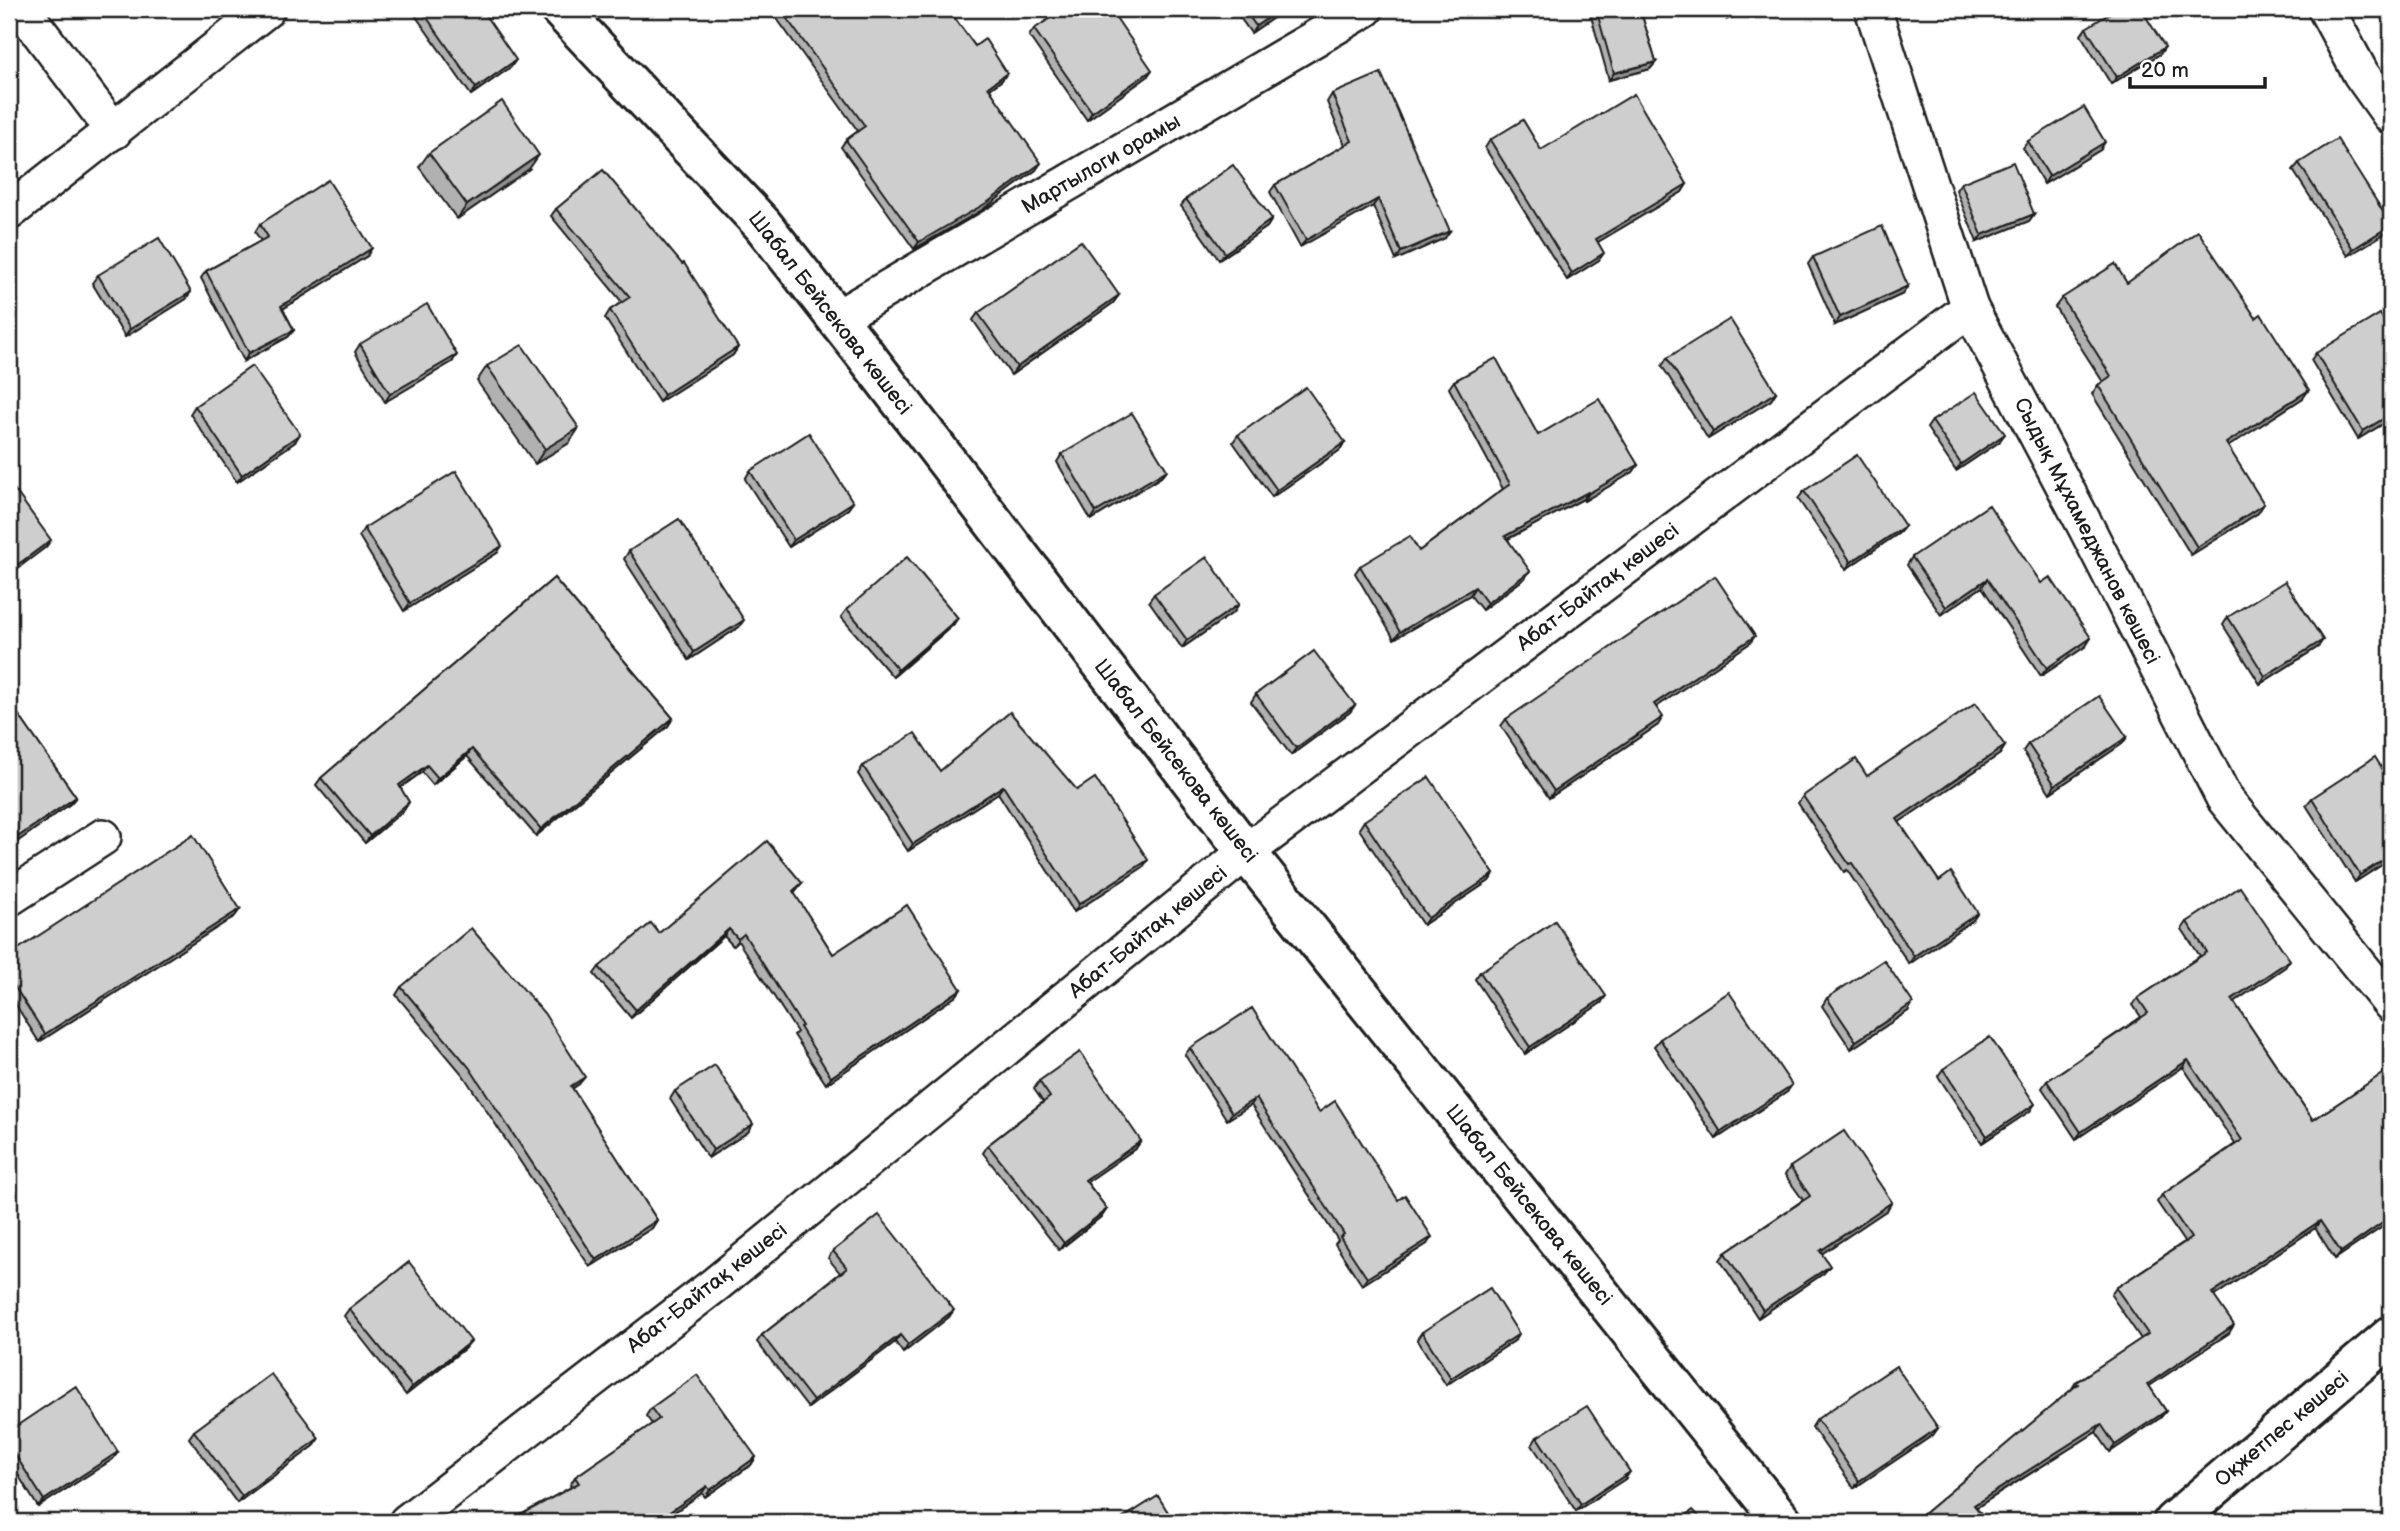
<svg xmlns="http://www.w3.org/2000/svg" width="2400" height="1531" font-family="'Balsamiq Sans',sans-serif">
	<style>
		.lines { fill: none; stroke-linecap: round; stroke-linejoin: round }
		.minor-casing { stroke: #1c1c1c; stroke-width: 40 }
		.tertiary-casing { stroke: #1c1c1c; stroke-width: 44 }
		.secondary-casing { stroke: #1c1c1c; stroke-width: 44 }
		.minor { stroke: #fff; stroke-width: 35 }
		.tertiary { stroke: #fff; stroke-width: 38 }
		.secondary { stroke: #fff; stroke-width: 38 }
		.wall { fill: #b1b1b1; stroke: #1c1c1c; stroke-width: 2 }
		.shaded-wall { fill: #909090; stroke: #1c1c1c; stroke-width: 2 }
		.building { fill: #cecece; stroke: #1c1c1c; stroke-width: 2 }
		.labels { text-anchor: middle; dominant-baseline: central; stroke-width: 6; stroke-linejoin: round; paint-order: stroke }
		.street-label { font-size: 21px; fill: #1c1c1c; stroke: #fff }
	</style>
	<rect width="100%" height="100%" fill="#fff"/>
	<filter id="ink" filterUnits="userSpaceOnUse"><feTurbulence type="fractalNoise" baseFrequency=".0143" numOctaves="2"/><feDisplacementMap in="SourceGraphic" scale="14" xChannelSelector="R" yChannelSelector="G"/><feConvolveMatrix kernelMatrix="1 2 1 2 8 2 1 2 1" color-interpolation-filters="sRGB"/></filter>
	<g filter="url(#ink)">
		<g class="lines">
			<defs>
				<g id="minor">
					<path d="M22,9l92,122"/>
					<path d="M1873,9l97,299 117,221 137,269 167,206"/>
					<path d="M2326,9l35,65 30,42"/>
					<path d="M9,212l258,-203"/>
					<path d="M837,318l528,-309"/>
					<path d="M9,898l94,-61"/>
					<path d="M407,1522l309,-238 530,-432 724,-544"/>
				</g>
				<path id="tertiary" d="M2173,1522l218,-186"/>
				<path id="secondary" d="M560,9l202,215 98,124 386,504 537,670"/>
			</defs>
			<!-- minor casing -->
			<use href="#minor" class="minor-casing"/>
			<!-- tertiary casing -->
			<use href="#tertiary" class="tertiary-casing"/>
			<!-- secondary casing -->
			<use href="#secondary" class="secondary-casing"/>
			<!-- minor -->
			<use href="#minor" class="minor"/>
			<!-- tertiary -->
			<use href="#tertiary" class="tertiary"/>
			<!-- secondary -->
			<use href="#secondary" class="secondary"/>
		</g>
		<!-- wall -->
		<g class="wall">
			<path d="M420,9h61l30,58 -40,28 -56,-80z"/>
			<path d="M770,9h178l27,37 32,27 -5,7 -12,9 46,81 -54,40 -68,39 -73,-102 5,-7 12,-9z"/>
			<path d="M1234,9h52l-35,24z"/>
			<path d="M1589,9h51l16,53 -6,7 -41,11z"/>
			<path d="M1724,9h29l-25,10z"/>
			<path d="M2086,28l74,26 -49,30 -30,-49z"/>
			<path d="M1034,29l113,48 -60,43 -58,-84z"/>
			<path d="M1332,94l113,144 -49,22 -23,-54 -73,41 -30,-55 5,-7 70,-40 -18,-43z"/>
			<path d="M1490,140l51,10 146,34 -5,8 -84,50 1,18 -32,20 -82,-132z"/>
			<path d="M2028,141l72,9 -56,34 -21,-36z"/>
			<path d="M429,153l100,16 -72,50 -38,-52z"/>
			<path d="M2299,163l88,69 -39,24 -55,-86z"/>
			<path d="M1961,183l73,31 -5,7 -52,21 -21,-52z"/>
			<path d="M1186,199l86,20 -5,8 -48,33 -38,-54z"/>
			<path d="M556,209l182,138 -5,8 -74,47 -54,-84 5,-8 12,-8 -71,-86z"/>
			<path d="M260,224l107,32 -84,53 11,21 -6,7 -44,24 -43,-83 5,-7 55,-30 -6,-9z"/>
			<path d="M1813,257l90,37 -68,31 -27,-61z"/>
			<path d="M98,275l88,24 -61,38 -33,-54z"/>
			<path d="M2127,283l176,115 -75,48 30,67 -67,42 -99,-161 6,-9 5,-3 -48,-75 7,-9z"/>
			<path d="M1119,295l-6,8 -102,72 -38,-55 5,-7z"/>
			<path d="M360,344l92,18 -67,40 -30,-50z"/>
			<path d="M2316,353l75,66 -33,20 -47,-79z"/>
			<path d="M1667,358l109,34 -5,8 -63,39 -46,-73z"/>
			<path d="M487,366l82,77 -34,21 -58,-83z"/>
			<path d="M1454,381l84,54 100,30 -5,7 -49,29 -1,-2 -75,40 17,39 -43,32 -12,-15 -76,44 -39,-66 5,-7 59,-15 84,-62 -54,-101z"/>
			<path d="M195,406l100,36 -58,40 -47,-68z"/>
			<path d="M1932,421l67,21 -43,29 -29,-43z"/>
			<path d="M1238,435l107,7 -5,8 -68,47 -39,-55z"/>
			<path d="M1062,454l105,16 -6,7 -70,43 -34,-58z"/>
			<path d="M750,471l103,31 -5,7 -59,38 -44,-68z"/>
			<path d="M1804,491l101,35 -6,7 -53,36 -48,-70z"/>
			<path d="M364,528l133,25 -93,58 -45,-75z"/>
			<path d="M629,551l110,76 -50,33 -65,-101z"/>
			<path d="M1912,557l129,26 45,63 -45,30 -59,-89 -41,28 -34,-50z"/>
			<path d="M554,578l119,140 -5,8 -132,110 -69,-80 -34,29 -11,-13 -22,16 9,14 -5,8 -39,33 -49,-58 5,-7z"/>
			<path d="M1154,594l80,18 -52,36 -33,-47z"/>
			<path d="M847,609l106,16 -60,52 -52,-60z"/>
			<path d="M2228,617l90,30 -58,37 -37,-59z"/>
			<path d="M1750,643l-94,64 2,18 -109,73 -48,-72 5,-7z"/>
			<path d="M1256,694l99,11 -5,7 -59,43 -40,-53z"/>
			<path d="M9,701l67,96 -6,7 -56,40 -5,-8z"/>
			<path d="M2127,737l-5,7 -72,49 -27,-42 5,-7z"/>
			<path d="M2005,746l-5,8 -101,68 40,59 34,39 -64,44 -62,-94 -3,2 -46,-69 5,-7 64,-20z"/>
			<path d="M863,766l77,5 137,19 66,77 -69,45 -76,-119 -90,58 -50,-77z"/>
			<path d="M2312,798l79,61 -36,23 -49,-77z"/>
			<path d="M1364,821l130,53 -5,7 -66,44 -64,-96z"/>
			<path d="M802,883l-8,10 39,61 128,35 -5,7 -130,88 -32,-49 3,-3 -59,-91 -5,5 -9,-10 -93,82 -37,-44 5,-7 60,-34z"/>
			<path d="M240,909l-5,7 -196,126 -30,-48v-39z"/>
			<path d="M2187,922l98,45 -51,35 79,118 78,-52v153l-56,38 -20,-31 -101,68 15,37 -80,53 17,25 -6,7 -50,34 -14,-20 -120,76 7,8 -4,6h-65l157,-132 5,-8 65,-43 -30,-44 5,-7 68,-46 -27,-40 5,-7 73,-51 -52,-77 -107,72 -34,-51 5,-7 94,-64 -8,-12 5,-7 62,-42 -18,-27z"/>
			<path d="M1480,972l121,31 -76,51 -50,-75z"/>
			<path d="M401,987l178,97 -7,5 85,131 -5,8 -62,39 -127,-192 -67,-80z"/>
			<path d="M1827,998l81,13 -57,38 -29,-43z"/>
			<path d="M1660,1039l127,53 -71,47 -62,-93z"/>
			<path d="M1190,1048l129,64 108,132 -65,41 -27,-41 3,-4 -87,-135 -24,15 -42,-65z"/>
			<path d="M1943,1069l87,42 -48,32 -44,-67z"/>
			<path d="M1039,1081l102,60 -5,7 -49,34 20,27 -5,7 -43,34 -76,-97 5,-8 55,-43 -9,-13z"/>
			<path d="M675,1091l78,33 -5,8 -40,26 -38,-59z"/>
			<path d="M1790,1167l97,43 -66,44 3,19 -66,45 -38,-58 5,-7 78,-53 -18,-25z"/>
			<path d="M833,1251l116,66 -46,36 -8,-11 -87,66 -51,-66 5,-7 78,-62 -12,-15z"/>
			<path d="M349,1309l116,39 -59,47 -62,-79z"/>
			<path d="M1422,1332l92,9 -68,44 -29,-46z"/>
			<path d="M651,1408l105,49 -5,8 -46,32 -3,-4 -42,29h-152l63,-35 -1,-2 5,-8 77,-53 -6,-8z"/>
			<path d="M1817,1419l121,9 -5,7 -79,53 -42,-61z"/>
			<path d="M9,1431l109,21 -5,7 -75,48 -29,-47z"/>
			<path d="M194,1431l120,15 -77,57 -48,-65z"/>
			<path d="M1537,1437l88,42 -49,32 -44,-66z"/>
		</g>
		<!-- shaded-wall -->
		<g class="shaded-wall">
			<path d="M1280,9h6l-35,24 5,-7z"/>
			<path d="M1741,9h12l-25,10 5,-7z"/>
			<path d="M2165,47l-5,7 -49,30 6,-7z"/>
			<path d="M516,60l-5,7 -40,28 5,-7z"/>
			<path d="M1656,62l-6,7 -41,11 5,-7z"/>
			<path d="M1152,70l-5,7 -60,43 5,-8z"/>
			<path d="M1007,73l-5,7 -19,14 5,-7z"/>
			<path d="M2105,142l-5,8 -56,34 5,-8z"/>
			<path d="M539,155l-10,14 -72,50 10,-14z"/>
			<path d="M1041,163l-5,7 -54,40 -68,39 5,-7z"/>
			<path d="M1687,184l-5,8 -91,54 5,-7z"/>
			<path d="M1378,199l-5,7 -73,41 6,-7z"/>
			<path d="M2034,214l-5,7 -52,21 5,-7z"/>
			<path d="M1272,219l-5,8 -48,33 6,-7z"/>
			<path d="M2391,225l-4,7 -39,24 5,-7z"/>
			<path d="M1450,231l-5,7 -49,22 5,-8z"/>
			<path d="M372,248l-5,8 -91,57 5,-7z"/>
			<path d="M1604,253l-5,7 -32,20 5,-7z"/>
			<path d="M1908,286l-5,8 -68,31 5,-8z"/>
			<path d="M191,292l-5,7 -61,38 5,-8z"/>
			<path d="M1119,295l-6,8 -102,72 6,-8z"/>
			<path d="M294,330l-6,7 -44,24 5,-8z"/>
			<path d="M738,347l-5,8 -74,47 5,-7z"/>
			<path d="M457,355l-5,7 -67,40 5,-8z"/>
			<path d="M2309,390l-6,8 -83,54 6,-9z"/>
			<path d="M1776,392l-5,8 -63,39 5,-7z"/>
			<path d="M2391,414v5l-33,20 5,-8z"/>
			<path d="M579,428l-10,15 -34,21 10,-15z"/>
			<path d="M300,434l-5,8 -58,40 5,-7z"/>
			<path d="M2005,434l-6,8 -43,29 5,-7z"/>
			<path d="M1345,442l-5,8 -68,47 5,-7z"/>
			<path d="M1638,465l-5,7 -49,29 5,-8z"/>
			<path d="M1167,470l-6,7 -70,43 5,-8z"/>
			<path d="M1588,492l-5,7 -83,44 5,-7z"/>
			<path d="M853,502l-5,7 -59,38 5,-7z"/>
			<path d="M2264,504l-6,9 -67,42 6,-8z"/>
			<path d="M1905,526l-6,7 -53,36 5,-7z"/>
			<path d="M51,540l-5,7 -37,28v-4z"/>
			<path d="M502,546l-5,7 -93,58 6,-8z"/>
			<path d="M1530,571l-5,7 -43,32 5,-7z"/>
			<path d="M1987,579l-5,8 -41,28 5,-8z"/>
			<path d="M1475,587l-5,8 -76,44 6,-7z"/>
			<path d="M1239,604l-5,8 -52,36 5,-8z"/>
			<path d="M958,618l-5,7 -60,52 5,-7z"/>
			<path d="M744,620l-5,7 -50,33 5,-8z"/>
			<path d="M1755,636l-5,7 -101,69 5,-8z"/>
			<path d="M2091,638l-5,8 -45,30 6,-8z"/>
			<path d="M2323,640l-5,7 -58,37 5,-8z"/>
			<path d="M1355,705l-5,7 -59,43 5,-7z"/>
			<path d="M1663,717l-5,8 -109,73 5,-7z"/>
			<path d="M673,718l-5,8 -132,110 5,-7z"/>
			<path d="M2127,737l-5,7 -72,49 5,-8z"/>
			<path d="M2005,746l-5,8 -108,73 5,-8z"/>
			<path d="M472,749l-5,7 -34,29 5,-7z"/>
			<path d="M427,765l-5,7 -29,21 6,-8z"/>
			<path d="M1003,786l-5,7 -90,58 5,-7z"/>
			<path d="M76,797l-6,7 -56,40 5,-8z"/>
			<path d="M409,802l-5,8 -39,33 5,-7z"/>
			<path d="M2391,855v4l-36,23 5,-7z"/>
			<path d="M1148,860l-5,7 -69,45 5,-8z"/>
			<path d="M1494,874l-5,7 -66,44 5,-7z"/>
			<path d="M240,909l-5,7 -196,126 6,-8z"/>
			<path d="M1978,913l-5,7 -64,44 5,-8z"/>
			<path d="M729,929l-5,7 -93,82 5,-8z"/>
			<path d="M2290,960l-5,7 -58,40 5,-8z"/>
			<path d="M961,989l-5,7 -130,88 5,-7z"/>
			<path d="M1606,996l-5,7 -76,51 5,-7z"/>
			<path d="M1913,1003l-5,8 -57,38 5,-8z"/>
			<path d="M2188,1060l-5,7 -107,72 5,-7z"/>
			<path d="M585,1077l-6,7 -14,9 6,-7z"/>
			<path d="M1792,1085l-5,7 -71,47 5,-7z"/>
			<path d="M1256,1098l-5,7 -24,15 5,-7z"/>
			<path d="M2035,1104l-5,7 -48,32 5,-7z"/>
			<path d="M753,1124l-5,8 -40,26 5,-8z"/>
			<path d="M1141,1141l-5,7 -56,39 5,-7z"/>
			<path d="M1892,1202l-5,8 -73,49 6,-8z"/>
			<path d="M1107,1209l-5,7 -43,34 5,-7z"/>
			<path d="M2391,1217v4l-56,38 6,-7z"/>
			<path d="M657,1220l-5,8 -62,39 6,-7z"/>
			<path d="M2320,1221l-5,7 -108,73 5,-8z"/>
			<path d="M1432,1237l-5,7 -65,41 5,-7z"/>
			<path d="M1830,1266l-6,7 -66,45 5,-8z"/>
			<path d="M954,1310l-5,7 -46,36 5,-8z"/>
			<path d="M2234,1325l-5,8 -87,58 6,-7z"/>
			<path d="M1519,1334l-5,7 -68,44 5,-7z"/>
			<path d="M900,1335l-5,7 -87,66 5,-7z"/>
			<path d="M471,1341l-6,7 -59,47 6,-8z"/>
			<path d="M2166,1411l-6,7 -50,34 5,-7z"/>
			<path d="M2101,1424l-5,8 -127,80 5,-7z"/>
			<path d="M1938,1428l-5,7 -79,53 5,-7z"/>
			<path d="M319,1438l-5,8 -77,57 5,-7z"/>
			<path d="M118,1452l-5,7 -75,48 6,-7z"/>
			<path d="M756,1457l-5,8 -46,32 5,-7z"/>
			<path d="M1630,1472l-5,7 -49,32 5,-7z"/>
			<path d="M707,1486l-5,7 -42,29h-5z"/>
		</g>
		<!-- building -->
		<g class="building">
			<path d="M421,9h60l35,51 -40,28z"/>
			<path d="M780,9h168l27,37 10,-7 22,34 -19,14 53,76 -53,39 -69,40 -73,-102 19,-14z"/>
			<path d="M1064,9h46l42,61 -60,42 -58,-83z"/>
			<path d="M1244,9h36l-24,17z"/>
			<path d="M1596,9h44l16,53 -42,11z"/>
			<path d="M2117,9h24l24,38 -48,30 -31,-49z"/>
			<path d="M1381,73l69,158 -49,21 -23,-53 -72,41 -31,-55 77,-44 -20,-47z"/>
			<path d="M1634,94l53,90 -91,55 8,14 -32,20 -82,-133 33,-20 18,30z"/>
			<path d="M502,101l37,54 -72,50 -38,-52z"/>
			<path d="M2084,107l21,35 -56,34 -21,-35z"/>
			<path d="M2337,139l54,85v1l-38,24 -54,-86z"/>
			<path d="M2013,162l21,52 -52,21 -21,-52z"/>
			<path d="M1233,165l39,54 -47,34 -39,-54z"/>
			<path d="M603,170l79,94 2,-1 54,84 -74,48 -54,-85 20,-13 -74,-88z"/>
			<path d="M328,180l44,68 -91,58 13,24 -45,23 -43,-82 62,-34 -8,-13z"/>
			<path d="M1882,226l26,60 -68,31 -27,-60z"/>
			<path d="M2198,231l58,87 5,-4 48,76 -83,53 38,61 -67,43 -99,-162 13,-9 -49,-78 53,-34 12,19z"/>
			<path d="M159,238l32,54 -61,37 -32,-54z"/>
			<path d="M1081,241l38,54 -102,72 -39,-54z"/>
			<path d="M427,304l30,51 -67,39 -30,-50z"/>
			<path d="M2380,314l11,19v81l-28,17 -47,-78z"/>
			<path d="M1730,319l46,73 -63,40 -46,-74z"/>
			<path d="M522,345l57,83 -34,21 -58,-83z"/>
			<path d="M1496,358l42,77 61,-36 39,66 -49,28 -1,-1 -83,44 25,35 -43,32 -12,-16 -75,45 -40,-66 50,-30 9,15 91,-67 -56,-103z"/>
			<path d="M252,366l48,68 -58,41 -47,-69z"/>
			<path d="M1306,387l39,55 -68,48 -39,-55z"/>
			<path d="M1976,392l29,42 -44,30 -29,-43z"/>
			<path d="M1132,413l35,57 -71,42 -34,-58z"/>
			<path d="M809,433l44,69 -59,38 -44,-69z"/>
			<path d="M1857,455l48,71 -54,36 -47,-71z"/>
			<path d="M456,471l46,75 -92,57 -46,-75z"/>
			<path d="M9,482l42,58 -42,31z"/>
			<path d="M1989,505l52,78 9,-6 41,61 -44,30 -60,-89 -41,28 -34,-50z"/>
			<path d="M679,519l65,101 -50,32 -65,-101z"/>
			<path d="M907,557l51,61 -60,52 -51,-61z"/>
			<path d="M1207,557l32,47 -52,36 -33,-46z"/>
			<path d="M1715,576l40,60 -101,68 9,13 -109,74 -48,-72z"/>
			<path d="M554,578l119,140 -132,111 -69,-80 -34,29 -11,-13 -28,20 10,17 -39,34 -49,-58z"/>
			<path d="M2285,581l38,59 -58,36 -37,-59z"/>
			<path d="M1314,651l41,54 -59,43 -40,-54z"/>
			<path d="M2099,696l28,41 -72,48 -27,-41z"/>
			<path d="M9,701l67,96 -57,39 -8,-12 -2,2z"/>
			<path d="M1976,703l29,43 -108,73 42,62 12,-9 27,41 -64,43 -62,-93 -3,1 -46,-68 53,-37 11,17z"/>
			<path d="M1010,712l67,78 18,-12 53,82 -69,44 -76,-118 -90,58 -50,-78 52,-33 25,38z"/>
			<path d="M2375,757l16,26v72l-31,20 -48,-77z"/>
			<path d="M1429,777l65,97 -66,44 -64,-97z"/>
			<path d="M193,835l47,74 -195,125 -36,-56v-23z"/>
			<path d="M767,841l35,42 -9,8 40,63 74,-49 54,84 -130,88 -31,-50 2,-1 -58,-92 -6,5 -9,-10 -93,81 -37,-43 52,-44 8,10z"/>
			<path d="M2240,887l50,73 -58,39 81,121 78,-52v149l-50,35 -21,-31 -108,72 22,32 -86,59 18,27 -51,34 -14,-21 -127,81 9,11 -7,6h-62l164,-138 -2,-2 72,-48 -32,-46 75,-50 -29,-43 80,-55 -54,-80 -107,72 -34,-51 101,-68 -10,-15 69,-46 -20,-30z"/>
			<path d="M1555,921l51,75 -76,51 -50,-75z"/>
			<path d="M471,928l73,85 41,64 -14,9 86,134 -61,40 -127,-193 -68,-80z"/>
			<path d="M1884,960l29,43 -57,38 -29,-43z"/>
			<path d="M1729,992l63,93 -71,47 -61,-93z"/>
			<path d="M1252,1008l67,104 16,-11 63,99 7,-5 27,42 -65,41 -27,-41 4,-3 -88,-136 -24,15 -42,-65z"/>
			<path d="M1990,1037l45,67 -48,32 -44,-67z"/>
			<path d="M1080,1052l61,89 -56,39 22,29 -43,34 -76,-98 62,-48 -11,-16z"/>
			<path d="M715,1065l38,59 -40,26 -38,-59z"/>
			<path d="M1844,1131l48,71 -72,49 10,15 -67,44 -38,-57 85,-57 -20,-29z"/>
			<path d="M879,1215l75,95 -46,35 -8,-10 -87,66 -51,-66 85,-67 -14,-17z"/>
			<path d="M409,1262l62,79 -59,46 -63,-78z"/>
			<path d="M1490,1288l29,46 -68,44 -29,-46z"/>
			<path d="M1896,1366l42,62 -79,53 -42,-62z"/>
			<path d="M271,1374l48,64 -77,58 -48,-65z"/>
			<path d="M697,1375l59,82 -46,33 -3,-4 -52,36h-147l71,-39 -4,-6 84,-58 -8,-11z"/>
			<path d="M76,1386l42,66 -74,48 -35,-55v-14z"/>
			<path d="M1587,1406l43,66 -49,32 -44,-67z"/>
			<path d="M1158,1496l16,26h-57z"/>
			<path d="M1693,1510l11,12h-26z"/>
			<path d="M1014,1513l6,9h-20z"/>
			<path d="M1667,1514l5,8h-15z"/>
		</g>
	</g>
	<g class="labels">
		<!-- street labels -->
		<g class="street-label">
			<text transform="translate(1101 164) rotate(-30)">Мартылоги орамы</text>
			<text transform="translate(830 313) rotate(52)">Шабал Бейсекова көшесі</text>
			<text transform="translate(2087 531) rotate(63)">Сыдық Мұхамеджанов көшесі</text>
			<text transform="translate(1598 587) rotate(-37)">Абат-Байтақ көшесі</text>
			<text transform="translate(1176 761) rotate(52)">Шабал Бейсекова көшесі</text>
			<text transform="translate(1148 932) rotate(-39)">Абат-Байтақ көшесі</text>
			<text transform="translate(1529 1205) rotate(51)">Шабал Бейсекова көшесі</text>
			<text transform="translate(707 1288) rotate(-38)">Абат-Байтақ көшесі</text>
			<text transform="translate(2282 1429) rotate(-40)">Оқжетпес көшесі</text>
		</g>
	</g>
	<!-- margin -->
	<rect width="2400" height="1531" fill="none" stroke="#fff" stroke-width="35"/>
	<rect x="18" y="18" width="2365" height="1496" fill="none" stroke="#1c1c1c" stroke-width="2.5" filter="url(#ink)"/>
	<!-- scale -->
	<path d="M2130 77v10h135v-10" fill="none" stroke="#1c1c1c" stroke-width="3.5"/>
	<text x="2141" y="77" font-size="21" fill="#1c1c1c" stroke="#ffffff" stroke-width="5" paint-order="stroke">20 m</text>
</svg>
